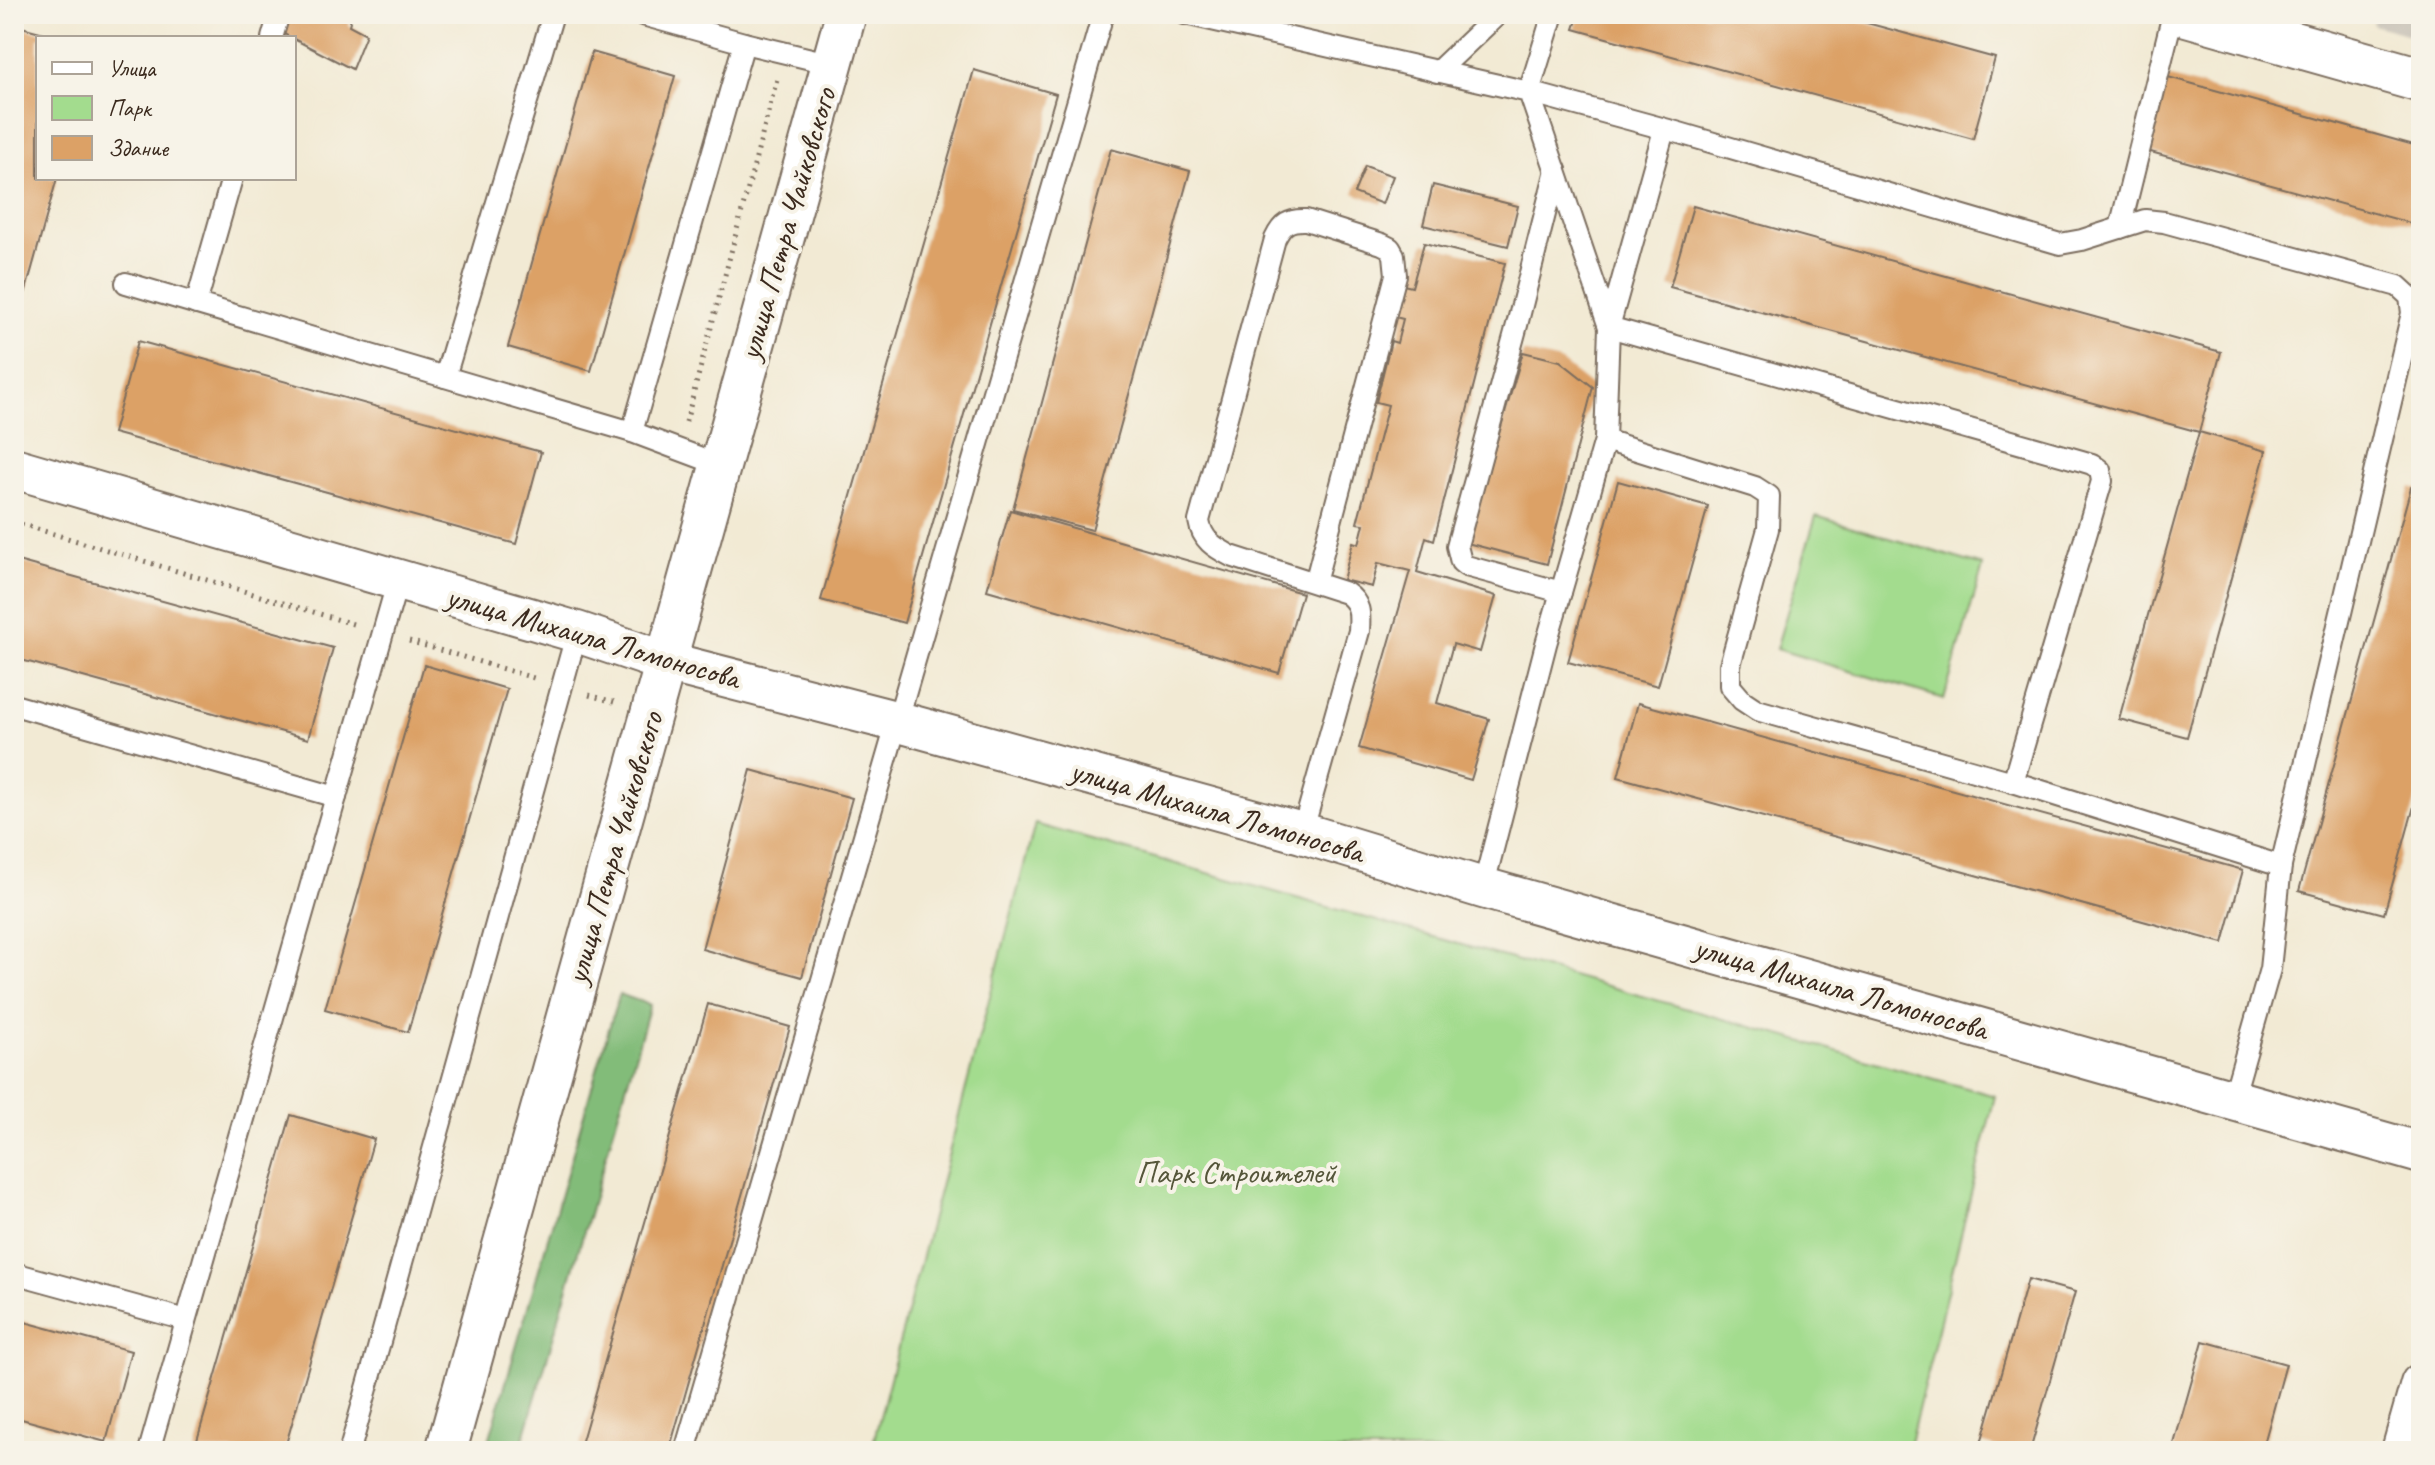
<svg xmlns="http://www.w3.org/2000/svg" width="2435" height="1465" font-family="Caveat,sans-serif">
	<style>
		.industrial { fill: #c9c3b8 }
		.green { fill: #a3dc8e; stroke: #6f8356; stroke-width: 2 }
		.forest { fill: #82bc79; stroke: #5e734c; stroke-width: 2 }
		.building { fill: #dca166 }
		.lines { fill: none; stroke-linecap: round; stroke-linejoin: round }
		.service-casing { stroke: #7b6d5e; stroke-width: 24 }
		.minor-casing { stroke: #7b6d5e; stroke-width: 44 }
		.tertiary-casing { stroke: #7b6d5e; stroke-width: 48 }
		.path { stroke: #7b6d5e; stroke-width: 5; stroke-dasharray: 2 6; stroke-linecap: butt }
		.service { stroke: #fff; stroke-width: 20 }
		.minor { stroke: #fff; stroke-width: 40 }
		.tertiary { stroke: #fff; stroke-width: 44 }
		.labels { text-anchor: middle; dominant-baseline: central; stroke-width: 8; stroke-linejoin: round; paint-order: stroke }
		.street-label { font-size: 32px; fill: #3b2a1e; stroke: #f7f3e8 }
		.park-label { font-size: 32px; fill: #55563a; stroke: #f7f3e8 }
	</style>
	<rect width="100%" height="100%" fill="#f7f3e8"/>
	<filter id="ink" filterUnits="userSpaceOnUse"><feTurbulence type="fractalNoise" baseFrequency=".0125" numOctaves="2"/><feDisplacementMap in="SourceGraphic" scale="16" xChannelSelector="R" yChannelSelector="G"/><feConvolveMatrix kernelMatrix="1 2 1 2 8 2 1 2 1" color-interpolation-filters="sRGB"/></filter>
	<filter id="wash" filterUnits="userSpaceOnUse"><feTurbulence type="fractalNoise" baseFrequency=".006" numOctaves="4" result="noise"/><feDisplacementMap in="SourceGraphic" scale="32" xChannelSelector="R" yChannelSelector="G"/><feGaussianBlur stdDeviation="1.8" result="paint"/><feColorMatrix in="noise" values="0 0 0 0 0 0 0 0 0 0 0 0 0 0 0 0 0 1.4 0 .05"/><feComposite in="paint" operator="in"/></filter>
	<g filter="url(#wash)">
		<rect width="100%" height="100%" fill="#f2ead4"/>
		<!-- industrial -->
		<path class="industrial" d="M2374,14h47v24l-48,-13z"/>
		<!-- green -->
		<g class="green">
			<path d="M1816,516l167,50 -39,133 -168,-50z"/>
			<path d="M1035,824l960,272 -87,355h-1037z"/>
		</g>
		<!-- forest -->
		<path class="forest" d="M619,994l31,11 -130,446h-34z"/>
		<g id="blocks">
			<!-- building -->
			<g class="building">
				<path d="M289,14h63l-3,11 17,9 -14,35 -70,-36z"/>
				<path d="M1579,14h255l161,44 -22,81 -399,-110z"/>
				<path d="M14,25l45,12 -21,1v140h19l-39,141 -4,-1z"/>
				<path d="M592,52l83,24 -84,295 -83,-24z"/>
				<path d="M974,70l82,24 -152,529 -83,-23z"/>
				<path d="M2168,77l253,70v79l-274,-75z"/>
				<path d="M1111,149l79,22 -98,359 -79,-21z"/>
				<path d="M1365,166l28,10 -11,28 -28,-11z"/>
				<path d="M1433,185l85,21 -10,40 -85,-21z"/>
				<path d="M1693,206l528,146 -22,80 67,19 -79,286 -68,-18 80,-287 -529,-145z"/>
				<path d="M1424,243l81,20 -71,277 -8,-3 -9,35 79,24 -16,56 -27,-8 -16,59 52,16 -18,61 -112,-32 51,-177 -32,-8 -6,24 -29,-7 10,-38 6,2 5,-20 -7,-1 31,-118 -12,-3 15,-61 6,2 6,-24 -8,-2 8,-32 9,2z"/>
				<path d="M138,341l403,111 -25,92 -403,-111z"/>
				<path d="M1523,352l37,9 33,26 -46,177 -80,-21z"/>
				<path d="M1618,481l90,25 -50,180 -90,-24z"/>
				<path d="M2411,487l10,3v291l-37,133 -85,-23z"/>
				<path d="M1010,510l292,83 -23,80 -292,-83z"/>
				<path d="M14,560l319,88 -25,91 -294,-81z"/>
				<path d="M424,665l83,24 -99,343 -83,-23z"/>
				<path d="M1638,703l605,167 -20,73 -605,-166z"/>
				<path d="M751,770l101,28 -50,179 -100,-28z"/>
				<path d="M708,1004l82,23 -121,424h-90z"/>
				<path d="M291,1115l83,24 -90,312h-90z"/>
				<path d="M2028,1279l47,13 -45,159h-22l-27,-8z"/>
				<path d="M14,1319l117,32 -25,91 -92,-25z"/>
				<path d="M2203,1341l83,23 -24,87h-90z"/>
			</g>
		</g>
	</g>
	<g filter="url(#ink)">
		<use href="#blocks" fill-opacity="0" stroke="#7b6d5e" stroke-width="2"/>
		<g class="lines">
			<defs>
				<g id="service">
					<path d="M639,14l105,29 88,21"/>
					<path d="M1185,14l344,78 80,235 473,134 10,3 8,6 2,11 -3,10 -86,291"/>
					<path d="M1553,14l-24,78 147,40 384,112 22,-4 63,-20 19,2 234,64 12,11 2,16 -131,553"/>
					<path d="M272,38l7,-24"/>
					<path d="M1437,72l61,-58"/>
					<path d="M1556,170l-39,155 -60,221 4,16 5,4 95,26"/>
					<path d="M2120,228l53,-214"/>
					<path d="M126,283l506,149 88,33"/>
					<path d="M196,304l36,-126"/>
					<path d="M445,377l108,-363"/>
					<path d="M632,432l112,-389"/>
					<path d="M1605,440l150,47 14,9 -1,33 -38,136v21l12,14 15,10 256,72 268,84 -11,103 -37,130"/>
					<path d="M14,705l322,92"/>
					<path d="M1302,833l57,-202c1,-17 2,-28 -13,-38l-115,-37c-17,-9 -29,-16 -32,-35l76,-282c7,-15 14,-20 31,-19l76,24 8,4 4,7 2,20 -81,308"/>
					<path d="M1483,888l63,-244 59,-204 4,-113 55,-197"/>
					<path d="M14,1273l172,47"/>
					<path d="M351,1446l226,-814"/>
					<path d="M149,1451l249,-871"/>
					<path d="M685,1451l418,-1437"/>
				</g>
				<g id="minor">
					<path d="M14,468l563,164 89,30 233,60 403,111 181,55 938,265"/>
					<path d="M446,1451l400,-1437"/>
					<path d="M2402,1451l19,-67"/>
				</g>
				<path id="tertiary" d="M2187,14l234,66"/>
			</defs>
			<!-- service casing -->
			<use href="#service" class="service-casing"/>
			<!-- minor casing -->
			<use href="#minor" class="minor-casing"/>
			<!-- tertiary casing -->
			<use href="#tertiary" class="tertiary-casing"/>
			<!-- path -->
			<g class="path">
				<path d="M686,422l91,-343"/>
				<path d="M14,522l339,102"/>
				<path d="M409,641l125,37"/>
				<path d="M589,695l25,7"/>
			</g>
			<!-- service -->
			<use href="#service" class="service"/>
			<!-- minor -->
			<use href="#minor" class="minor"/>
			<!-- tertiary -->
			<use href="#tertiary" class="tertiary"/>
		</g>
	</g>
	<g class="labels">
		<!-- street labels -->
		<g class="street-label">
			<text transform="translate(787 224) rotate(-74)">улица Петра Чайковского</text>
			<text transform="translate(593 637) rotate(16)">улица Михаила Ломоносова</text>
			<text transform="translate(1217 811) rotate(16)">улица Михаила Ломоносова</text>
			<text transform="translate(614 848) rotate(-74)">улица Петра Чайковского</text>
			<text transform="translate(1841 988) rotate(16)">улица Михаила Ломоносова</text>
		</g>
		<!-- park labels -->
		<g class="park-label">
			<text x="1236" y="1172">Парк Строителей</text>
		</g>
	</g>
	<!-- margin -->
	<rect width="2435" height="1465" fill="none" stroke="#f7f3e8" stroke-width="48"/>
	<!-- legend -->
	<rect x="36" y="36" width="260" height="144" fill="#f7f3e8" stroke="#aca397" stroke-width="2"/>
	<rect x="52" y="62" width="40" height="12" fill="#ffffff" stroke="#aca397" stroke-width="2"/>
	<text x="108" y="76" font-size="24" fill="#3b2a1e">Улица</text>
	<rect x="52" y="96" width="40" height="24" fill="#a3dc8e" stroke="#aca397" stroke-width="2"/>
	<text x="108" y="116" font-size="24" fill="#3b2a1e">Парк</text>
	<rect x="52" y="136" width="40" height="24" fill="#dca166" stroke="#aca397" stroke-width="2"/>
	<text x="108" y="156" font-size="24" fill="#3b2a1e">Здание</text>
</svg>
